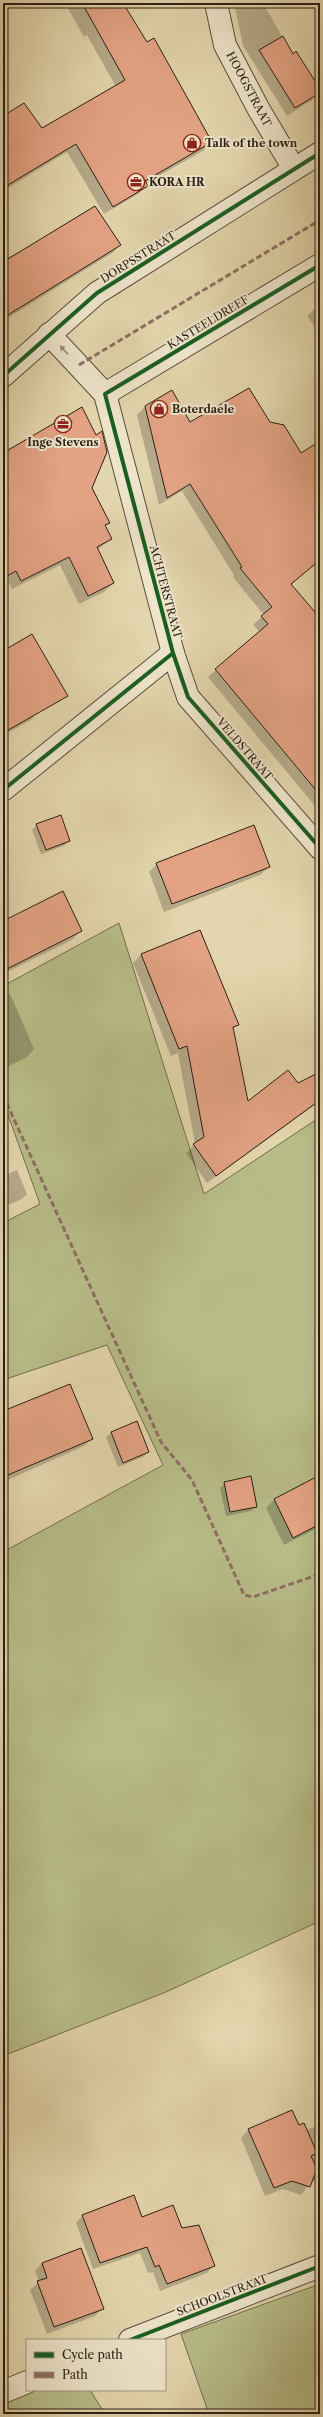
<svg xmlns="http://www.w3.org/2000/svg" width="323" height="2417" font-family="'Libre Caslon Text',serif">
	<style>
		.green { fill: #b7bc88; stroke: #716e4e }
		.shadow { fill: #0003 }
		.building { fill: #e3a384; stroke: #2b1f15 }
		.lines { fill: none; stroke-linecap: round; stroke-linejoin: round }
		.minor-casing { stroke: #594c3b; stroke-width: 24 }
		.minor { stroke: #ede4ca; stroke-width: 22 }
		.quiet { stroke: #8d6e63; stroke-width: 3; stroke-dasharray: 6 3; stroke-linecap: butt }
		.cycleway-casing { stroke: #ede4ca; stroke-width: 6 }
		.cycleway { stroke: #1b5e20; stroke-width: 4 }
		.oneway { fill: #968b79 }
		.labels { text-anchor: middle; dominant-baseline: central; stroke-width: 4; stroke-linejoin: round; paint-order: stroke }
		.street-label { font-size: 11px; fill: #2b1f15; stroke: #ede4ca }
		.poi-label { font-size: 11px; font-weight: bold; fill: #2b1f15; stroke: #ede4ca; text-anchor: start }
	</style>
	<rect width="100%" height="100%" fill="#e3d5ad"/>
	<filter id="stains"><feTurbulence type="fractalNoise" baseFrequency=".005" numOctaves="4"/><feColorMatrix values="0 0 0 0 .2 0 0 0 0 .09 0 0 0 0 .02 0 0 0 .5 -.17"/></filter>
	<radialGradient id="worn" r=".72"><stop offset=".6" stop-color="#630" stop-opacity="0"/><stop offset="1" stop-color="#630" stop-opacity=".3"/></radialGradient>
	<!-- green -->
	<g class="green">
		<path d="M119,923l85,271 116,-77v804l-154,71 -163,64v-504l160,-87 -56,-120 -104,35v-157l37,-19 -37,-103v-115z"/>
		<path d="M320,2284v130h-111l-28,-80z"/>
		<path d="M35,2390h55l15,24h-102v-10z"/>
	</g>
	<!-- shadow -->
	<g class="shadow">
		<path d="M65,3h57l24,41 65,98 -8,9 -57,32 1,3 -9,8 -34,20 -37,-62 -64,39v-74l38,12 75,-42 -29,-52 -3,2z"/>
		<path d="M234,3h29l30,52 27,36 -8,9 -25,16 -44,-70z"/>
		<path d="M43,239l77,6 -8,8 -109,68v-61z"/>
		<path d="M320,304v31l-13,-19z"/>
		<path d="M145,407l45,17 79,-1 31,31 20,-12v118l-29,25 29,34v193l-112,-135 52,-45 -7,-7 11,-10 -31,-38 1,-2 -52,-84 -23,14 -22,-90z"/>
		<path d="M3,454l88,34 17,35 -3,4 6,12 -14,11 16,33 -9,9 -25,12 -19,-39 -48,24 -5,-10 -4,2z"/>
		<path d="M3,704l35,8 -7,8 -28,15z"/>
		<path d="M37,825l32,16 -5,5 -23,8 -9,-24z"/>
		<path d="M157,864l112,3 -9,8 -96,37 -15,-40z"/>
		<path d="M3,923l77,8 -8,9 -69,34z"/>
		<path d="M141,955l97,69 -5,5 14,74 50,-19 23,-11v31l-1,-2 -112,81 -21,-30 9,-9 -17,-91 -7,3 -38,-93z"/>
		<path d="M10,994l24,55 -7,8 -24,12v-72z"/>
		<path d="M17,1170l10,24 -5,5 -19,8v-31z"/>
		<path d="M3,1413l89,26 -8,7 -81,36z"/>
		<path d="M111,1433l37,19 -5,5 -25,10 -12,-30z"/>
		<path d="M320,1476v51l-36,18 -18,-37 8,-8z"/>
		<path d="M225,1483l31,23 -5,5 -25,5 -6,-28z"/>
		<path d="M320,2125v54l-9,3 -10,13 -18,-6 -18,7 -24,-58 8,-9 49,-2 8,3z"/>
		<path d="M82,2216l99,13 32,37 -6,7 -47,18 -7,-19 -5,1 -8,-20 -47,16 -17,-46z"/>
		<path d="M42,2263l61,45 -8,8 -48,18 -17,-44 9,-8 -4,-11z"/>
	</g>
	<!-- building -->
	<g class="building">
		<path d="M82,3h41l24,39 7,-4 58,104 -67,39 3,5 -35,21 -37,-63 -73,44v-72l21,-13 18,25 83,-48z"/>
		<path d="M283,36l10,18 3,-3 24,38v4l-25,15 -36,-58z"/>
		<path d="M95,206l26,39 -118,73v-56z"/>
		<path d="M249,388l21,34 14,3 17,28 19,-12v119l-29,24 29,34v177l-105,-126 53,-45 -7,-8 11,-9 -32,-39 2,-1 -52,-83 -23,14 -22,-92 27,-16 18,32z"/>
		<path d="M82,407l14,28 6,-4 5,21 -15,36 18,35 -5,2 7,14 -15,8 17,36 -26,13 -19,-39 -48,24 -5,-10 -13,7v-125z"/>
		<path d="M32,634l36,62 -65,37v-82z"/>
		<path d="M61,815l9,26 -24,9 -10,-26z"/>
		<path d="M254,825l16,42 -98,37 -16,-41z"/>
		<path d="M63,891l19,40 -79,40v-50z"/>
		<path d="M200,930l39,95 -6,2 15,74 40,-31 10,13 22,-11v28l-104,76 -23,-32 11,-7 -17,-91 -8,3 -38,-95z"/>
		<path d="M70,1384l23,55 -90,38v-66z"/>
		<path d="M137,1421l12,31 -26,11 -12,-31z"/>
		<path d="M320,1475v49l-27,14 -19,-39z"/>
		<path d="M251,1476l6,31 -27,5 -6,-30z"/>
		<path d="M292,2110l7,15 5,-2 13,30 -6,3 6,13 -7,18 -18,-6 -18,7 -26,-59z"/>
		<path d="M134,2195l8,22 31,-12 9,23 17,-3 16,41 -48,18 -8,-19 -4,2 -8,-20 -47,16 -18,-48z"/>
		<path d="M81,2248l23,61 -50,18 -17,-46 10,-3 -5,-15z"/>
	</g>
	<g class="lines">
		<defs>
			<g id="minor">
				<path d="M216,3l9,42 33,63 36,61"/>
				<path d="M49,334l56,60 68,259 15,44 132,151"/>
				<path d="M3,376l94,-83 223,-140"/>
				<path d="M105,394l215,-129"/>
				<path d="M3,790l170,-137"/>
				<path d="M130,2340l190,-74"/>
				<path d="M3,2392l24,-10"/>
			</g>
		</defs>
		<!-- minor casing -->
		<use href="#minor" class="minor-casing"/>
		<!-- minor -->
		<use href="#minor" class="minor"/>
		<!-- quiet -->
		<g class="quiet">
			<path d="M79,365l241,-145"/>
			<path d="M3,1095l158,347 31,38 52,115 9,2 67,-23"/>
		</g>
		<defs>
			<g id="cycleway">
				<path d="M320,265l-215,129 68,259 15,44 132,151"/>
				<path d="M3,376l94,-83 223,-140"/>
				<path d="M3,790l170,-137"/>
				<path d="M130,2340l190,-74"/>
			</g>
		</defs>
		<!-- cycleway casing -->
		<use href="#cycleway" class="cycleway-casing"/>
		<!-- cycleway -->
		<use href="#cycleway" class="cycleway"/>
	</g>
	<!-- one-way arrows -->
	<defs><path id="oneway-solid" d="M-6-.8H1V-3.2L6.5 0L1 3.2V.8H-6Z"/></defs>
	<use class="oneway" href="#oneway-solid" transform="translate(64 350) rotate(-133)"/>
	<!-- icons -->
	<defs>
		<symbol id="shop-ring" viewBox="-11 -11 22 22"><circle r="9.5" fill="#ede4ca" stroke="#8f2418" stroke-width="1.5"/><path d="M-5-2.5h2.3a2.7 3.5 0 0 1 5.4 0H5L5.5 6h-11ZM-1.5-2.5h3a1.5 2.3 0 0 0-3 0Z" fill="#8f2418"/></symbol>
		<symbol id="office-ring" viewBox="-11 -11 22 22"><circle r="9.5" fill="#ede4ca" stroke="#8f2418" stroke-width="1.5"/><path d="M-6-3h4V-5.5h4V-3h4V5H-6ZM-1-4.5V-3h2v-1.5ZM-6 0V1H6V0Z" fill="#8f2418"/></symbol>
	</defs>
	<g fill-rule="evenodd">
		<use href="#shop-ring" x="182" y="133" width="20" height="20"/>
		<use href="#office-ring" x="126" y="172" width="20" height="20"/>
		<use href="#shop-ring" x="149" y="399" width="20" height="20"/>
		<use href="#office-ring" x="53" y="414" width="20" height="20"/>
	</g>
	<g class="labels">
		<!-- street labels -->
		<g class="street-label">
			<text transform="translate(249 89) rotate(62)">HOOGSTRAAT</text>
			<text transform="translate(138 257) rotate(-32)">DORPSSTRAAT</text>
			<text transform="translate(208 322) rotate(-31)">KASTEELDREEF</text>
			<text transform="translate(166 592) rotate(75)">ACHTERSTRAAT</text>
			<text transform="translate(245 749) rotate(49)">VELDSTRAAT</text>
			<text transform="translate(222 2295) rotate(-21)">SCHOOLSTRAAT</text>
		</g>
		<!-- poi labels -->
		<g class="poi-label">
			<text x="205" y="143">Talk of the town</text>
			<text x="149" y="182">KORA HR</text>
			<text x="172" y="409">Boterdaele</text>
			<text x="63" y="442" text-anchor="middle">Inge Stevens</text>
		</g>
	</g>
	<!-- margin -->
	<rect width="323" height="2417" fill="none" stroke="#e3d5ad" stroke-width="16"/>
	<rect x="4" y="4" width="315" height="2409" fill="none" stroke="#2b1f15" stroke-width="2"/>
	<rect x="8" y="8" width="307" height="2401" fill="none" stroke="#2b1f15"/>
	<!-- legend -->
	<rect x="26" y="2339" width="140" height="52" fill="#ede4ca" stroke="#9f9582"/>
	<rect x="34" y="2352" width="20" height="6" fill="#1b5e20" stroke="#9f9582"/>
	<text x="62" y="2359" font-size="12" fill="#2b1f15">Cycle path</text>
	<rect x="34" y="2372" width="20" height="6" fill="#8d6e63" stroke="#9f9582"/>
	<text x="62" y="2379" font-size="12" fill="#2b1f15">Path</text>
	<rect width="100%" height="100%" filter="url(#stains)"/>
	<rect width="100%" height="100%" fill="url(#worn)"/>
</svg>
